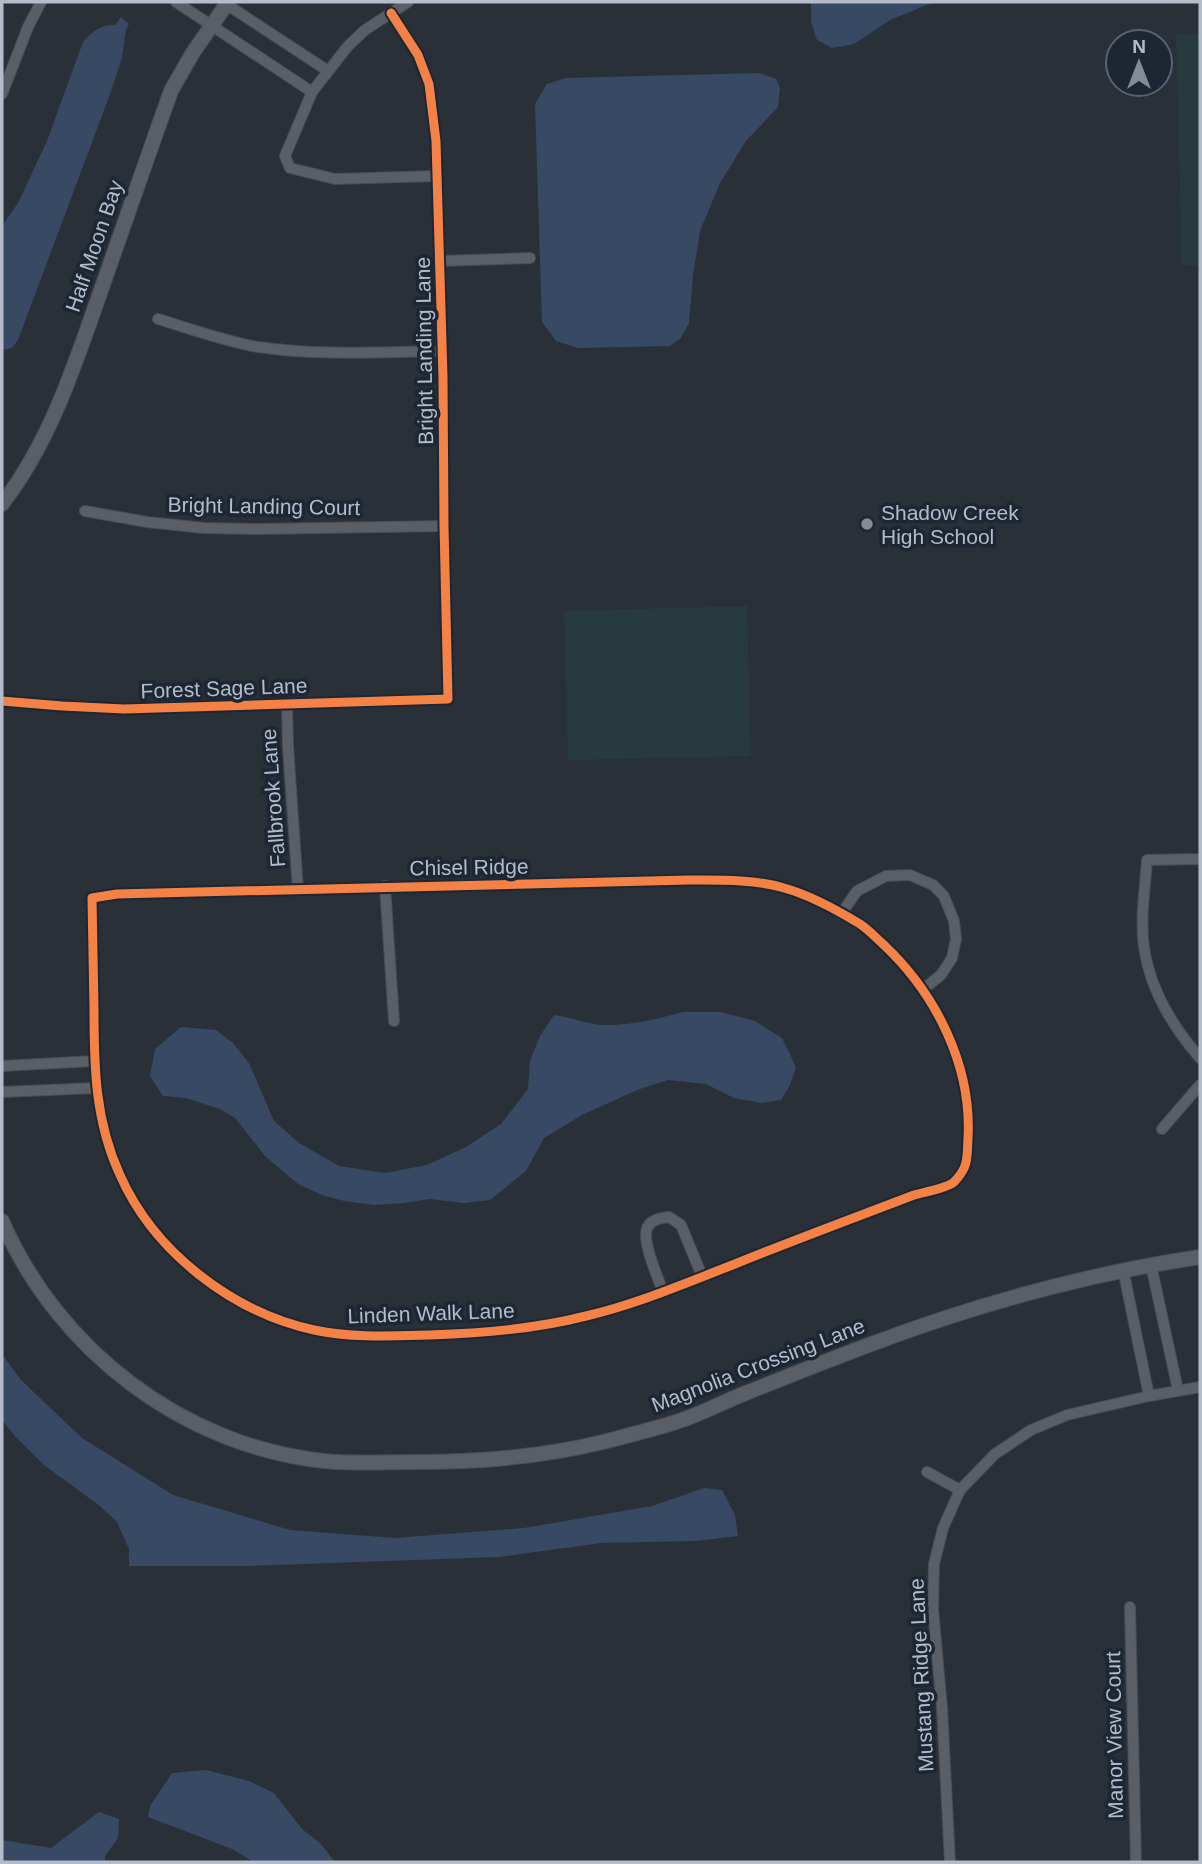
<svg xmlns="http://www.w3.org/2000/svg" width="1202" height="1864" font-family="Helvetica,sans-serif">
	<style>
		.green { fill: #273a3e }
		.water { fill: #384963 }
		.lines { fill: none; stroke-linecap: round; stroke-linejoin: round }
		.minor-casing { stroke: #484c53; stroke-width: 12 }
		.tertiary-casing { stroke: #484c53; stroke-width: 16 }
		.minor { stroke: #5a5e66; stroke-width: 10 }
		.tertiary { stroke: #5a5e66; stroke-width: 14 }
		.cycleway-casing { stroke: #1d2633; stroke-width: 13 }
		.cycleway { stroke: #f48246; stroke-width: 9 }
		.poi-dot { fill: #848b96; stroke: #1d2633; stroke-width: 2.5 }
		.labels { text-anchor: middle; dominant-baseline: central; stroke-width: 7; stroke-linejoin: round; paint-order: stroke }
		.street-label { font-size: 21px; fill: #b4bcc9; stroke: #1d2633 }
		.poi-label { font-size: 21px; fill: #b4bcc9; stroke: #1d2633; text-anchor: start }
	</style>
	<rect width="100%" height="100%" fill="#2a3038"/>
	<!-- green -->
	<g class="green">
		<path d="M1176,34h24v231l-18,1z"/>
		<path d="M747,606l4,150 -183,4 -4,-149z"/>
	</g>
	<!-- water -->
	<g class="water">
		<path d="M811,2h123l-44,18 -36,24 -22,4 -15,-8 -6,-18z"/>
		<path d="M121,17l8,7 -3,6 -4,28 -12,36 -92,246 -6,8 -10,2v-124l16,-23 29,-62 36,-99c10,-11 17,-17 32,-17z"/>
		<path d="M759,73l17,6 4,9 -2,19 -32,34 -26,42 -20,48 -7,45 -4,47 -8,15 -11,8 -92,2 -22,-7 -14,-19 -7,-218 12,-20 19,-6z"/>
		<path d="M683,1012h38l34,9 27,17 14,29 -6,18 -9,15 -19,3 -28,-5 -28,-14 -38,-4 -31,10 -55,25 -38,23 -18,33 -36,29 -26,3 -34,-4 -26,4 -30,2 -30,-4 -22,-6 -24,-11 -33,-28 -30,-38 -15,-9 -34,-11 -23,-2 -13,-20 5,-27 26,-22 35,3 17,13 16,20 25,58 25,22 40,23 46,7 42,-8 39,-18 35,-23 27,-35 2,-28 10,-25 14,-21c16,2 33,9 48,10 28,1 55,-6 81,-13z"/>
		<path d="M2,1354l19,26 61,58 91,57 117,35 105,8 129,-10 128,-22 52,-18 18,2 13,25 3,21 -43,5 -94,2 -102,14 -250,9h-120v-17l-12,-27 -17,-16 -56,-41 -29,-29 -13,-16z"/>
		<path d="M206,1770l43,11 25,12 28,36 19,15 14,18h-81l-22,-13 -84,-32 2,-11 22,-33z"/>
		<path d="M99,1812l20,7 -1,19 -13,18v6h-103v-22l49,8z"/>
	</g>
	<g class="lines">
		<defs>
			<g id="minor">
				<path d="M176,2l136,90"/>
				<path d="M223,2l105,69"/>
				<path d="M408,2l-43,28 -17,16 -36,46 -27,64 5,12 45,11 102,-3"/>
				<path d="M2,94l26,-67 13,-25"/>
				<path d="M440,261l90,-3"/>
				<path d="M158,319c33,10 66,22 100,28 61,9 123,5 184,4"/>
				<path d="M85,511l62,11 57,6 54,1 186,-3"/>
				<path d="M2,701l60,5 62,3 324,-10 -4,-173 -1,-149 -7,-236 -7,-57 -11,-29 -27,-42"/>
				<path d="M287,705l1,41 10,144"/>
				<path d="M1200,859l-53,1c-2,29 -7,59 -3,87 6,43 28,79 56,111"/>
				<path d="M689,880c31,0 65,-1 95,8 26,7 53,22 76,36 9,6 16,14 24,21 52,49 88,121 84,193 -1,19 1,29 -14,44 -6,6 -30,10 -40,13 -60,23 -120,45 -179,69 -49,19 -98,40 -149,52 -51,13 -103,17 -156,19 -39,1 -78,3 -116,-5 -82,-18 -160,-78 -194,-155 -25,-54 -26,-108 -26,-166 -1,-37 -1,-74 -2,-111l25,-4z"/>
				<path d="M385,886l9,135"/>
				<path d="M841,914l16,-23 29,-15 24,-1 23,10 11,11 10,25 2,18 -4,19 -11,17 -19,15"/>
				<path d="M2,1066l92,-5"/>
				<path d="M2,1092l94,-4"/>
				<path d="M1162,1129l38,-44"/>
				<path d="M1151,1265l27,125"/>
				<path d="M1123,1269l26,127"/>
				<path d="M663,1292c-5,-15 -23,-53 -15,-66 5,-7 13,-8 21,-9l12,8 21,51"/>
				<path d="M927,1472l33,18"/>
				<path d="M1130,1607l6,255"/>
				<path d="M950,1862l-8,-154 -9,-99 1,-45 9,-36 17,-38 35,-36 36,-24 36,-15 82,-19 51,-9"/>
			</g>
			<g id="tertiary">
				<path d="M2,504c48,-62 72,-137 98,-211 24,-68 47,-135 71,-202l21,-37 36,-52"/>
				<path d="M2,1221c56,129 181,225 322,240 30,3 62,1 93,1 62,0 125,-5 186,-20 23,-6 47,-12 70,-19 24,-7 46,-19 68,-28 42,-17 83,-33 125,-49 108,-41 220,-72 334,-89"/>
			</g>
		</defs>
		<!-- minor casing -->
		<use href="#minor" class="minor-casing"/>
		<!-- tertiary casing -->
		<use href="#tertiary" class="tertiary-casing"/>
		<!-- minor -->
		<use href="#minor" class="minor"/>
		<!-- tertiary -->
		<use href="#tertiary" class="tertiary"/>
		<defs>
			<g id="cycleway">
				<path d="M2,701l60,5 62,3 324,-10 -4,-173 -1,-149 -7,-236 -7,-57 -11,-29 -27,-42"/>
				<path d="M689,880c31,0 65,-1 95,8 26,7 53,22 76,36 9,6 16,14 24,21 52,49 88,121 84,193 -1,19 1,29 -14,44 -6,6 -30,10 -40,13 -60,23 -120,45 -179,69 -49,19 -98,40 -149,52 -51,13 -103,17 -156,19 -39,1 -78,3 -116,-5 -82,-18 -160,-78 -194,-155 -25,-54 -26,-108 -26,-166 -1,-37 -1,-74 -2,-111l25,-4z"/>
			</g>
		</defs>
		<!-- cycleway casing -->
		<use href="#cycleway" class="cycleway-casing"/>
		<!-- cycleway -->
		<use href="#cycleway" class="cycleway"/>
	</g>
	<!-- markers -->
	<circle class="poi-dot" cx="867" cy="524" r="7"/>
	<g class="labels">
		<!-- street labels -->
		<g class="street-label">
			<text transform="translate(94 246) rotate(-71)">Half Moon Bay</text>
			<text transform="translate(424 351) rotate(-91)">Bright Landing Lane</text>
			<text transform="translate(264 506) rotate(1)">Bright Landing Court</text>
			<text transform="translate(224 688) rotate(-2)">Forest Sage Lane</text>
			<text transform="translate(273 798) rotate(-94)">Fallbrook Lane</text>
			<text transform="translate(469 867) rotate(-1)">Chisel Ridge</text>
			<text transform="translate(431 1313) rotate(-2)">Linden Walk Lane</text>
			<text transform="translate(758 1365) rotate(-21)">Magnolia Crossing Lane</text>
			<text transform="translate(921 1675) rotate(-93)">Mustang Ridge Lane</text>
			<text transform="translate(1114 1735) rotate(-91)">Manor View Court</text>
		</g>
		<!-- poi labels -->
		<g class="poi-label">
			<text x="881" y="512">Shadow Creek<tspan x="881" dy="24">High School</tspan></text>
		</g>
	</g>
	<!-- border -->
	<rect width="1202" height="1864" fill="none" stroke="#b4bcc9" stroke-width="7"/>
	<!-- north arrow -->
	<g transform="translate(1139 63)"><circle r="33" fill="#1d2633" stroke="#59626f" stroke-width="2"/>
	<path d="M0-5L12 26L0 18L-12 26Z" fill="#848b96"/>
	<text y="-10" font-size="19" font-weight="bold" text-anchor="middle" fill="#b4bcc9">N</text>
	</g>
</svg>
